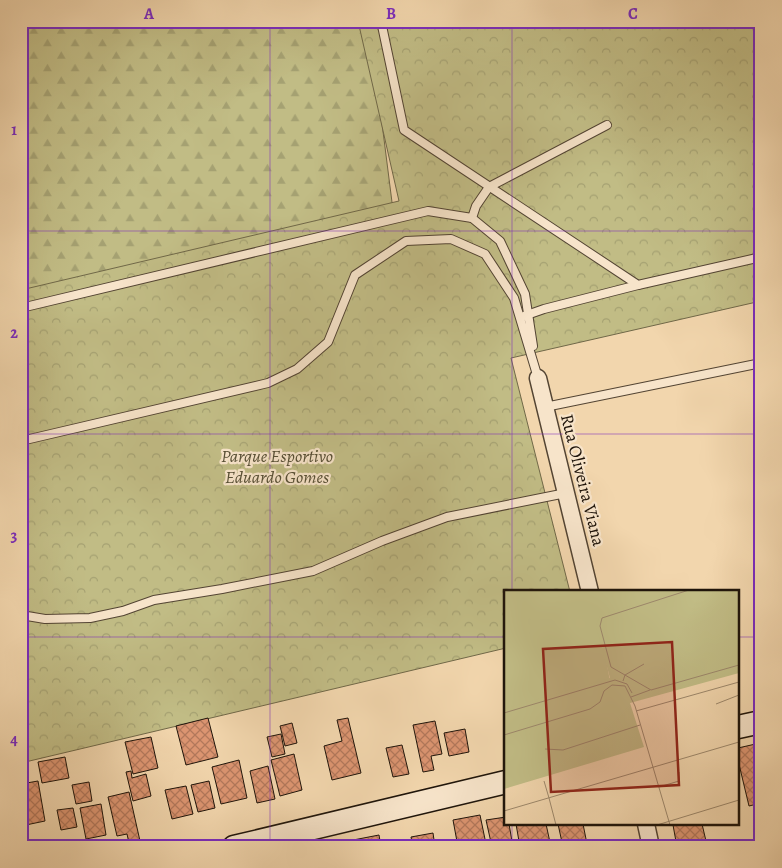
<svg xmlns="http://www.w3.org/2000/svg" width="782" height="868" font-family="Alegreya,serif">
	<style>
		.forest { fill: url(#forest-firs); stroke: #706848 }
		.park { fill: url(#park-crowns); stroke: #706848 }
		.building { fill: url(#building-cross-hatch); stroke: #1e140a }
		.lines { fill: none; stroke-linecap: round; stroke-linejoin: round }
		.service-casing { stroke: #534433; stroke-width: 10 }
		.minor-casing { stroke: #534433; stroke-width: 19 }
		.secondary-casing { stroke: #1e140a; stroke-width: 25 }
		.service { stroke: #f7e4ca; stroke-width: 8 }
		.minor { stroke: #f7e4ca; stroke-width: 16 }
		.secondary { stroke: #f7e4ca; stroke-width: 22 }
		.grid { fill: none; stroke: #7b2cbf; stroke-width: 1; stroke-opacity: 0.55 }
		.labels { text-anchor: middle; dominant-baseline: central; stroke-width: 4.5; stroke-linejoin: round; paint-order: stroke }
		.park-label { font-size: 18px; font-style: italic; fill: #574f35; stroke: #f7e4ca }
		.street-label { font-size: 18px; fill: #1e140a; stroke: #f7e4ca }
		.inset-road { fill: none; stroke: #9d886c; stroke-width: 1 }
		.view { fill: #8f2418; fill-opacity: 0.15; stroke: #8f2418; stroke-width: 2.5 }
		.inset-edge { fill: none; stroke: #1e140a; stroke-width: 2.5 }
		.neatline { fill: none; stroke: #7b2cbf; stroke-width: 2 }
		.grid-label { font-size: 16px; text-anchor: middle; font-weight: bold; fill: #7b2cbf }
	</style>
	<defs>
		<pattern id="forest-firs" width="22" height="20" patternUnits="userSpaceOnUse" patternTransform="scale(1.25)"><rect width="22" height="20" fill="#c1bc85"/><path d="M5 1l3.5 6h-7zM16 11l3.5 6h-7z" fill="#a5a172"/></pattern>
		<pattern id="park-crowns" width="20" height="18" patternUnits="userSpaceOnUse" patternTransform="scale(1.25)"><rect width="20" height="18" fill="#c1bc85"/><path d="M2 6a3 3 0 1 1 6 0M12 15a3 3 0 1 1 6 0" fill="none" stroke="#a5a172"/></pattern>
		<pattern id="building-cross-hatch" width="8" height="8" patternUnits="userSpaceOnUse" patternTransform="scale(1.25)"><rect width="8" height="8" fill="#dc9571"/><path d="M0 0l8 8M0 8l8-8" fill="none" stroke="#b2785b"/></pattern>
	</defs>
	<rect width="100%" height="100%" fill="#f2d6ad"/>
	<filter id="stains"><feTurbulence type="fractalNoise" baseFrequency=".004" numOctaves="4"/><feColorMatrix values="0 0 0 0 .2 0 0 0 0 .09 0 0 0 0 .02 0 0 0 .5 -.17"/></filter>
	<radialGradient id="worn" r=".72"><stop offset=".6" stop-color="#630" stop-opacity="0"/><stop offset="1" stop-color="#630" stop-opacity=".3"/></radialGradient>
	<!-- forest -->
	<path class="forest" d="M21,21h348l25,197 -373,87z"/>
	<!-- park -->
	<path class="park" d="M358,21h403v280l-250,57 59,234h-64v56l-485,115v-473l378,-89z"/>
	<!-- building -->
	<g class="building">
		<path d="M208,718l10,39 -32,8 -10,-39z"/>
		<path d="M348,718l13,55 -29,7 -8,-34 18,-5 -5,-21z"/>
		<path d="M435,721l7,33 -11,2 3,14 -11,2 -10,-47z"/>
		<path d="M292,723l5,20 -12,3 -5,-20z"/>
		<path d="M465,729l4,23 -20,4 -5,-23z"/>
		<path d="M281,734l4,20 -13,3 -5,-20z"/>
		<path d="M151,737l7,31 -25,6 -8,-32z"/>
		<path d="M760,743l1,5v55l-12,3 -11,-46v-12z"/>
		<path d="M402,745l7,29 -16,3 -7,-29z"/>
		<path d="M294,754l8,36 -22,6 -9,-36z"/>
		<path d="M65,757l4,21 -27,5 -4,-21z"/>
		<path d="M239,760l8,38 -26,6 -9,-37z"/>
		<path d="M268,766l7,33 -18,4 -7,-32z"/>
		<path d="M131,771l1,7 14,-4 5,22 -18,5 -7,-29z"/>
		<path d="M38,781l7,40 -24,5v-42z"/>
		<path d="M209,781l6,27 -17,4 -7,-27z"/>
		<path d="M89,782l3,19 -16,3 -4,-19z"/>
		<path d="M186,786l7,28 -21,5 -7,-29z"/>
		<path d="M129,792l11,49 -11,2 -2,-9 -10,2 -9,-39z"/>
		<path d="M101,804l5,31 -20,4 -6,-31z"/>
		<path d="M73,808l4,19 -16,3 -4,-20z"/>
		<path d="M480,815l6,29 -13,3h-15l-5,-27z"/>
		<path d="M506,817v7h3l4,23h-21l-6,-27z"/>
		<path d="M516,824h30l5,23h-31z"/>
		<path d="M558,824h25l4,20 -12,3h-12z"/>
		<path d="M702,824l4,17 -29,6 -4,-22z"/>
		<path d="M433,833l2,14h-22l-2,-10z"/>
		<path d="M379,835l2,12h-32l-1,-6z"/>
		<path d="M406,840l2,7h-19v-4z"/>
	</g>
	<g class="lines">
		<defs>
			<g id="service">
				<path d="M381,21l23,109 234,155 123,-28"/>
				<path d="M472,218l4,-12 13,-19 118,-62"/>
				<path d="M21,308l407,-97 44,7 28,23 25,53 8,52"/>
				<path d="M524,316l20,-7 94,-24"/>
				<path d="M545,407l216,-44"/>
				<path d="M21,441l247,-58 29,-14 31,-27 27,-67 51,-34 45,-2 34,15 29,44 24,80"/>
				<path d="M21,615l24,4 45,-1 33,-7 31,-11 68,-11 91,-18 69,-30 65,-24 119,-24"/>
			</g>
			<g id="minor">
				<path d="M538,378l52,214"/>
				<path d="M646,824l5,23"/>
			</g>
			<g id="secondary">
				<path d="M738,727l23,-5"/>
				<path d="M234,847l272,-65"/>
			</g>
		</defs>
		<!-- service casing -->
		<use href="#service" class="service-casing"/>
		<!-- minor casing -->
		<use href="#minor" class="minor-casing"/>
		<!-- secondary casing -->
		<use href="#secondary" class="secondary-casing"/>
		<!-- service -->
		<use href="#service" class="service"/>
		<!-- minor -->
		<use href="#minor" class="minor"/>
		<!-- secondary -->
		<use href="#secondary" class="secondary"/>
	</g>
	<!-- grid -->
	<path class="grid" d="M270,21v826M512,21v571M21,231h740M21,434h740M21,637h485M738,637h23M512,824v23"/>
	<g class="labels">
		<!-- park labels -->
		<g class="park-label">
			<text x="277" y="456">Parque Esportivo<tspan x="277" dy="21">Eduardo Gomes</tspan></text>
		</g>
		<!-- street labels -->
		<g class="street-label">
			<text transform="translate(583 480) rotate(76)">Rua Oliveira Viana</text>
		</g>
	</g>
	<!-- overview -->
	<g transform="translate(504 590)">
		<rect width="235" height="235" fill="#f2d6ad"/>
		<path d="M0,0h184l-88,38 10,53 -106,31z" fill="#c1bc85"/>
		<path d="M180,0h55v83l-109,30 14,44 -140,42v-80l106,-31 -14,-52 4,-11z" fill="#c1bc85"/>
		<path class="inset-road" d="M185,0l-87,28 -2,8 11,41 40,23 88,-25M119,91l2,-6 19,-11M127,107l19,-7M212,114l23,-9M132,121l103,-29M0,123l111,-33 12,4 5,9M0,145l86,-26 10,-7 4,-11 8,-6 13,1 10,20 35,119M41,159l18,1 77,-25M40,191l5,17M155,197l20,-6v-9M45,208l7,27M0,221l235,-69M153,235l82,-25"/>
		<path class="view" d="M168,52l7,143 -128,7 -8,-143z"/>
		<rect width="235" height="235" class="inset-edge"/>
	</g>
	<!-- margin -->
	<rect width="782" height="868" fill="none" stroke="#f2d6ad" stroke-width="55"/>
	<rect x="28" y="28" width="726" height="812" class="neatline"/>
	<g class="grid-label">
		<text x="149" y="19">A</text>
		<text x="391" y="19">B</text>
		<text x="633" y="19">C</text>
		<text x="14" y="135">1</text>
		<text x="14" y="338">2</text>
		<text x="14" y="541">3</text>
		<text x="14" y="745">4</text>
	</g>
	<rect width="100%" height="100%" filter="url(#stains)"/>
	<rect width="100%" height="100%" fill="url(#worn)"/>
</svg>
